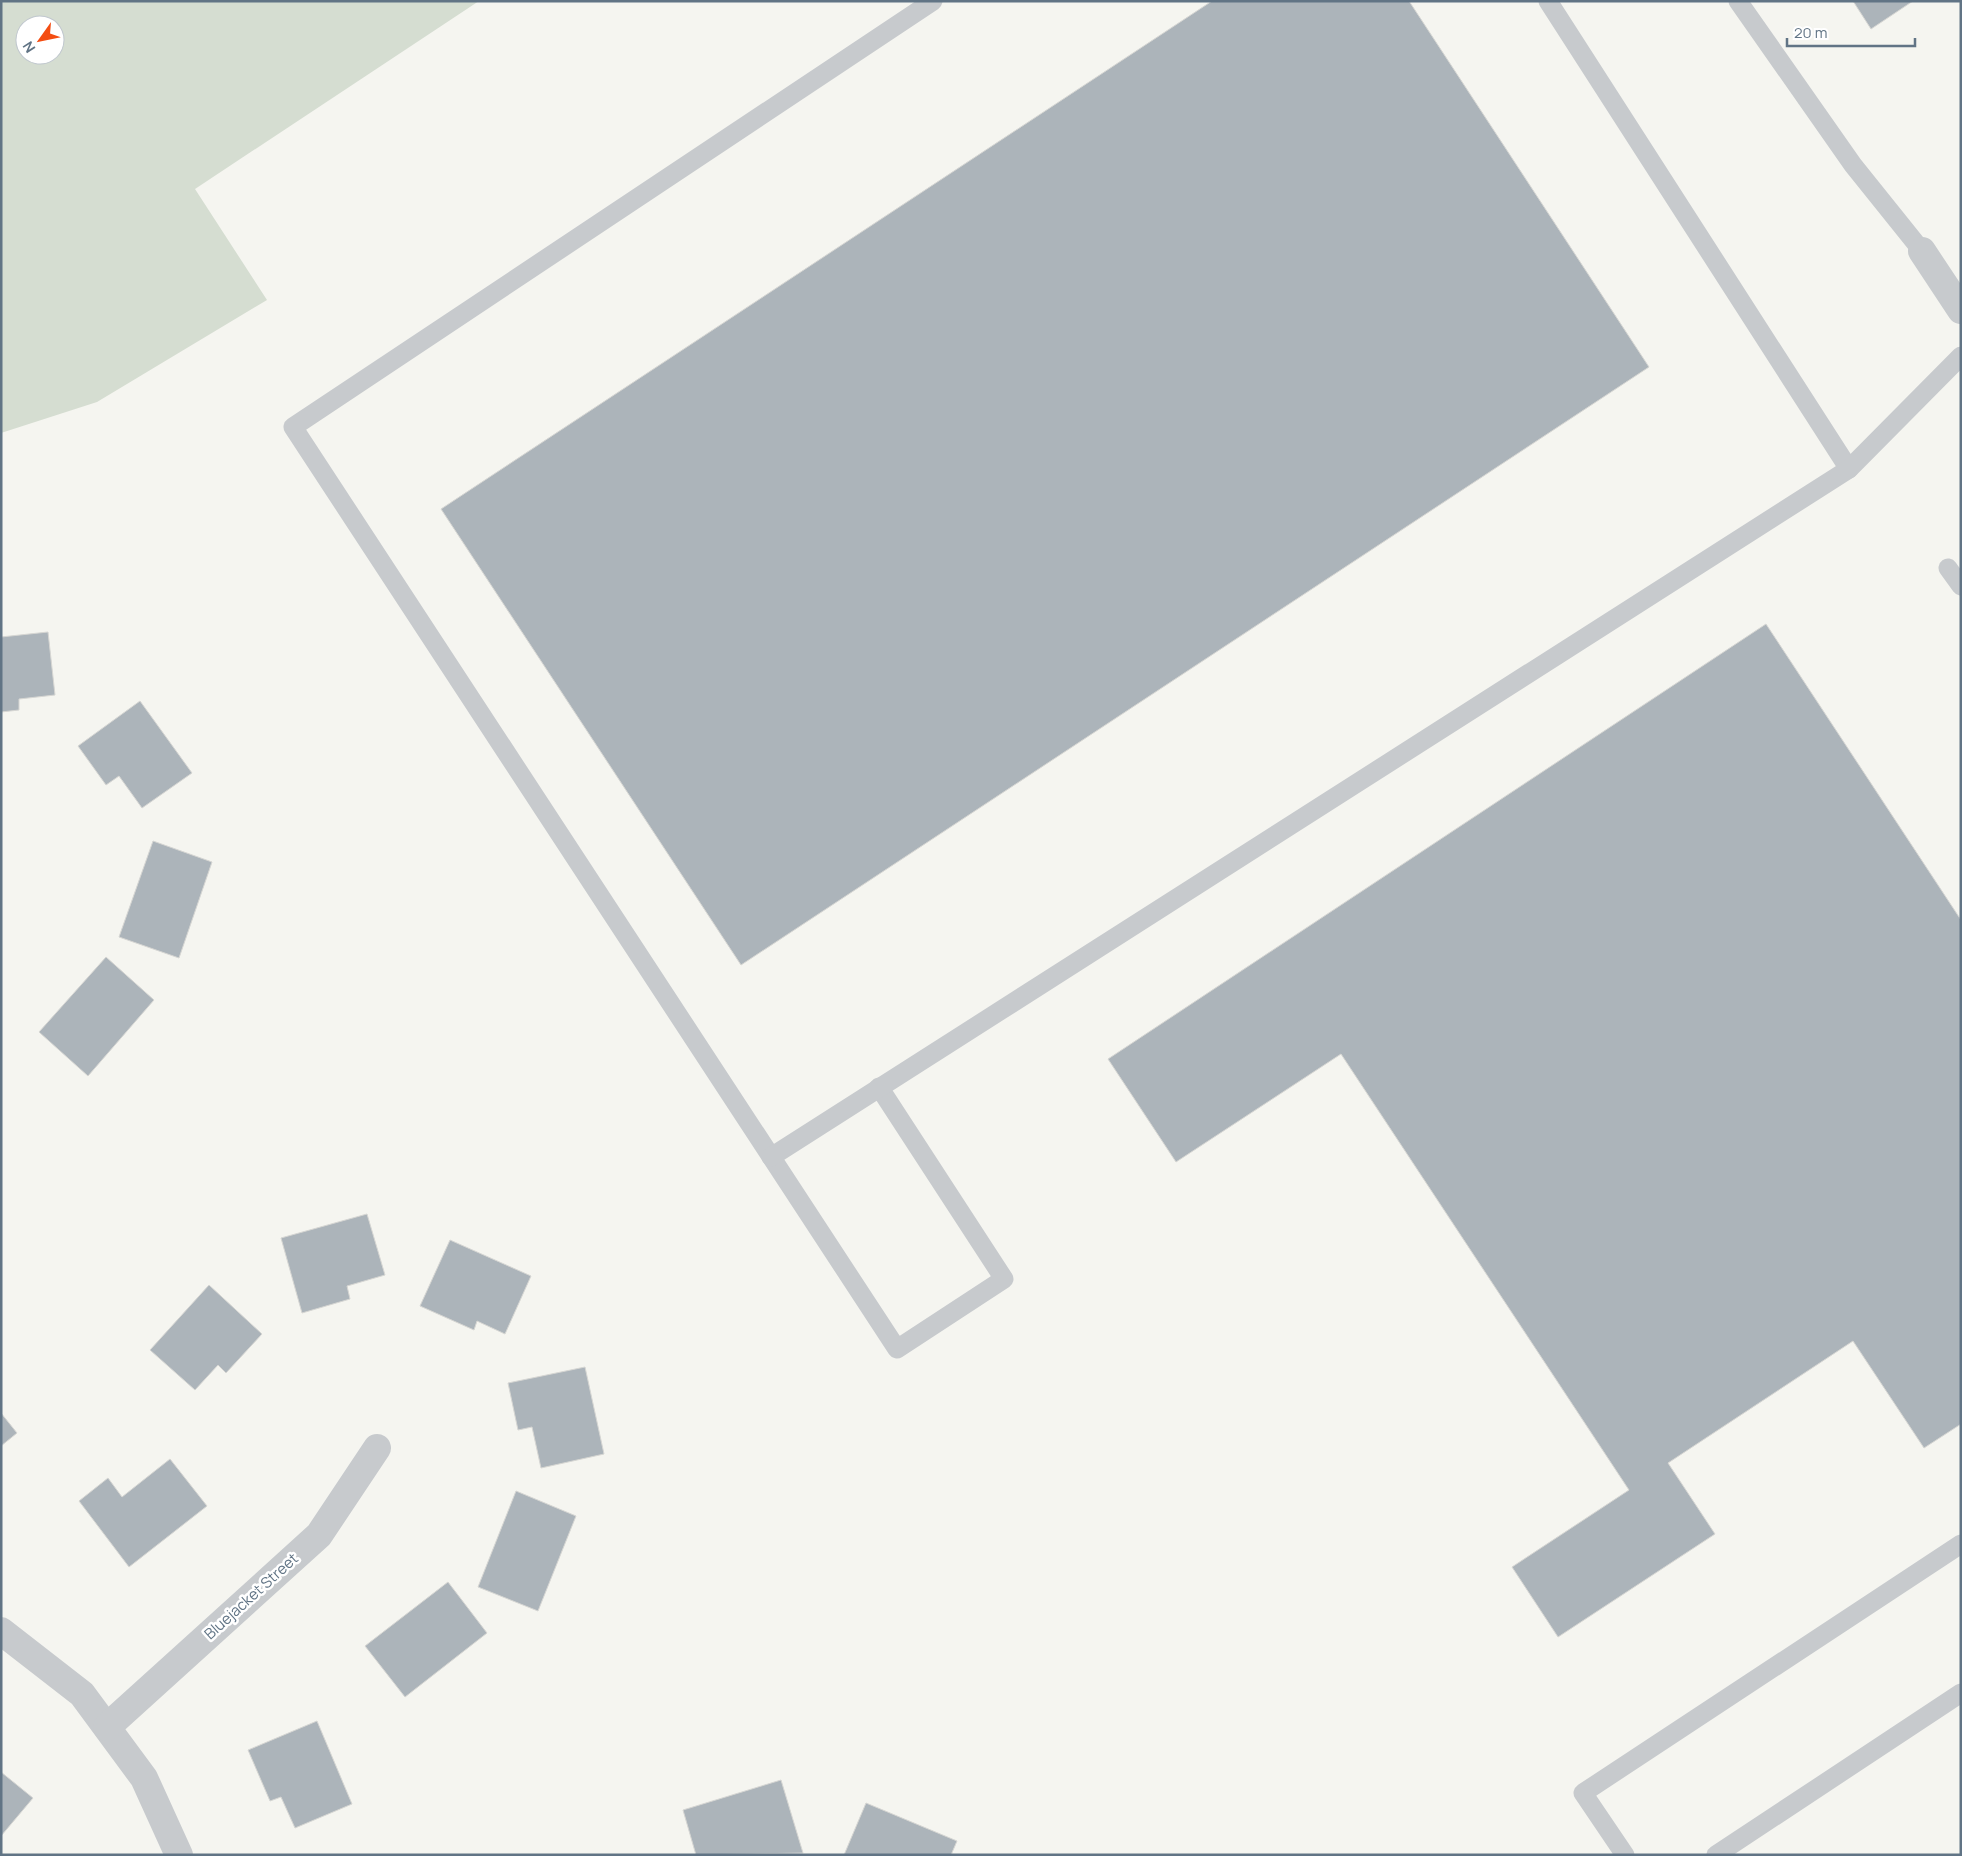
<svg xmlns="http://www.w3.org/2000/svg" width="1962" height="1856" font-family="Manrope,sans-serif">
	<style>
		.green { fill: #d5ddd1; fill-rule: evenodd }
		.building { fill: #acb4ba; stroke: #d6d6d3 }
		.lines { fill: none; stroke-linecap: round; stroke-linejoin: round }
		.lane { stroke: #c7cacd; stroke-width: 19 }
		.street { stroke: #c7cacd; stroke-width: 28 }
		.labels { text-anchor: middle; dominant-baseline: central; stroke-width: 5; stroke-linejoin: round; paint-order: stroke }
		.street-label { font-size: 15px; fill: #617485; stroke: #fff }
	</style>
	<rect width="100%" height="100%" fill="#f5f5f0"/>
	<!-- green -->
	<path class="green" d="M1,1h478l-284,188 72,111 -170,102 -96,31zM25,25h30v30h-30z"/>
	<!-- building -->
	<g class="building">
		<path d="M1212,1h197l240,366 -908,598 -300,-456z"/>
		<path d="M1853,1h60l-42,28z"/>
		<path d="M1766,624l195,296v504l-37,24 -71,-107 -185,122 47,71 -157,103 -46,-70 117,-77 -288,-436 -165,108 -68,-103z"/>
		<path d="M48,632l7,63 -36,4v11l-18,2v-75z"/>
		<path d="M140,701l52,72 -50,35 -23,-32 -13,9 -28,-39z"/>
		<path d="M153,841l59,21 -33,96 -60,-21z"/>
		<path d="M106,957l48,43 -66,76 -49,-44z"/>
		<path d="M367,1214l18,61 -38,11 3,13 -48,14 -21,-75z"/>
		<path d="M450,1240l81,36 -26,58 -28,-13 -3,9 -54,-24z"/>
		<path d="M209,1285l53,49 -36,39 -8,-8 -23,25 -45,-40z"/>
		<path d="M585,1367l19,87 -63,14 -9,-41 -14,3 -10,-47z"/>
		<path d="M1,1413l16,20 -16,13z"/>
		<path d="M170,1459l37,47 -78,61 -50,-66 29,-23 14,19z"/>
		<path d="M516,1491l60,25 -38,95 -60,-24z"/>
		<path d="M448,1582l39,51 -82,64 -40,-51z"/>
		<path d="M317,1721l35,83 -57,24 -14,-31 -11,4 -22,-51z"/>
		<path d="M1,1772l32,26 -32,38z"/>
		<path d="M781,1780l22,73 -107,2 -13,-45z"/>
		<path d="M866,1803l91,38 -6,14h-107z"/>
	</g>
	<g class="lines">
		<!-- lane -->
		<g class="lane">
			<path d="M1548,1l301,468"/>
			<path d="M1738,1l115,164 69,86"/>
			<path d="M1948,568l13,18"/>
			<path d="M879,1087l125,192 -107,70 -604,-922 640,-426"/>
			<path d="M771,1157l1078,-688 112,-113"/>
			<path d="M1625,1855l-42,-62 378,-249"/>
			<path d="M1716,1855l245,-162"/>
		</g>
		<!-- street -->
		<g class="street">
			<path d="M1922,251l39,59"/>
			<path d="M1,1631l81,63 62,84 35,77"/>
			<path d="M107,1727l212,-192 58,-87"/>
		</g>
	</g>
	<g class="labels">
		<!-- street labels -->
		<g class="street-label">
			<text transform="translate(251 1596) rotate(-42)">Bluejacket Street</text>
		</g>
	</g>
	<!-- border -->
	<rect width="1962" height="1856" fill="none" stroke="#617485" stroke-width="5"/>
	<!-- north arrow -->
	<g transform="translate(40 40) rotate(237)"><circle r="24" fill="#ffffff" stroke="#c0c7ce"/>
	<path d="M0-4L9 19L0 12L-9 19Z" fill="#f44d12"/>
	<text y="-8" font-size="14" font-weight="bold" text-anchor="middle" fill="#617485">N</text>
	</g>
	<!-- scale -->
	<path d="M1787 38v8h128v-8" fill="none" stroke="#617485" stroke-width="2.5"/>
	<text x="1794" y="38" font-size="15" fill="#617485" stroke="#ffffff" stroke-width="4" paint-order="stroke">20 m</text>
</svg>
